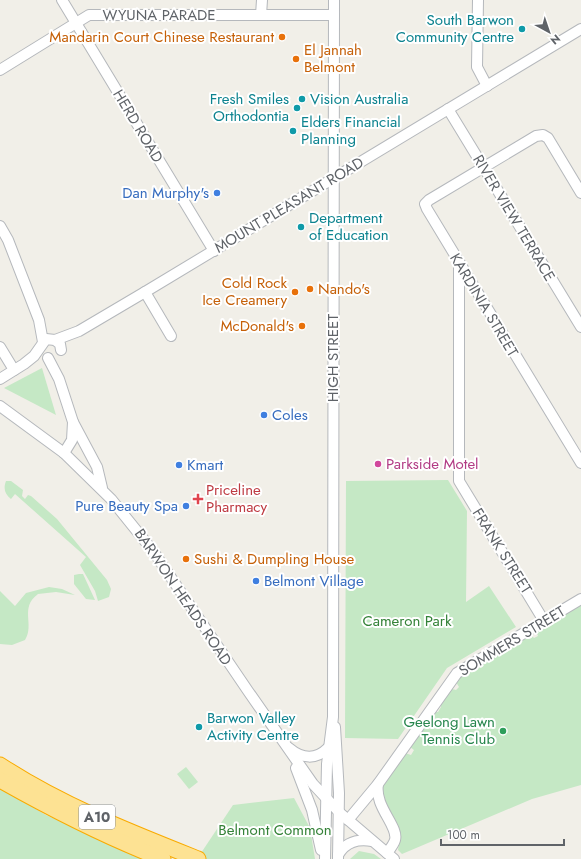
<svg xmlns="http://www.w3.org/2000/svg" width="581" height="859" font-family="Jost,sans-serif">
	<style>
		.green { fill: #c5e8c5 }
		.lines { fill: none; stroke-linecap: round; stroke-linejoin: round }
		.minor-casing { stroke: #b5b8bc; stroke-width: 12 }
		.highway-casing { stroke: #f9ab00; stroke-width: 17 }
		.minor { stroke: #fff; stroke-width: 10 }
		.highway { stroke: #fde293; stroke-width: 15 }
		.culture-dot { fill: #0f9aa8; stroke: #fff; stroke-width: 1.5 }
		.food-dot { fill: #e8710a; stroke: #fff; stroke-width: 1.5 }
		.shop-dot { fill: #3f7fe0; stroke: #fff; stroke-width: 1.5 }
		.hotel-dot { fill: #d1479c; stroke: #fff; stroke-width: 1.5 }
		.health-dot { fill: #e0444e; stroke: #fff; stroke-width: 1.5 }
		.leisure-dot { fill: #2e9e5b; stroke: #fff; stroke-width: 1.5 }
		.labels { text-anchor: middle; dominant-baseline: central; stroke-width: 4; stroke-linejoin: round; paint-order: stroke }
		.shield { fill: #fff; stroke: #8f9295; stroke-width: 1 }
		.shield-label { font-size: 14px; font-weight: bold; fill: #5f6368 }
		.street-label { font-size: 15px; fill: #5f6368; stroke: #fff }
		.culture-label { font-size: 15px; fill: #0d838f; stroke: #fff; text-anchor: start }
		.food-label { font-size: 15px; fill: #c56008; stroke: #fff; text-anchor: end }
		.shop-label { font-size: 15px; fill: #366cbe; stroke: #fff; text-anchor: start }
		.hotel-label { font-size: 15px; fill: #b23c85; stroke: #fff; text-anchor: start }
		.health-label { font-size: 15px; fill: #be3a42; stroke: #fff; text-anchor: start }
		.park-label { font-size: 15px; fill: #348238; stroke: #fff }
		.leisure-label { font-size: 15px; fill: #27864d; stroke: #fff; text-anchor: end }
	</style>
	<rect width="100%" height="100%" fill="#f1efe8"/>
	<!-- green -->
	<g class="green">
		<path d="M42,368l14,47 -52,-27z"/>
		<path d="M448,480l19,31 -1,91 23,-16 27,41 -69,41 -49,71 -53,-1 1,-257z"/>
		<path d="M6,481h5l12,9 -1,6 3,3 3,-4 3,1 26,23 50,61 4,9 -2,8 -11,4 -3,-10 -15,-26 6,-8 -71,-63 -4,5c-6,-5 -8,-10 -5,-18z"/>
		<path d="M79,574h4l12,26 -9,-1 -12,-15v-9z"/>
		<path d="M49,587l13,2 13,6 -19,-3 -18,2c-19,14 -3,30 -13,46l-13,5 -12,-1v-53l15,15 11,-13z"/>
		<path d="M581,604v181l-49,14 -130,55 -4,-4 2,-13 -1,-6 -18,-36c2,-16 15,-29 24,-42l6,2 3,-5 -4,-3 24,-35h4l3,-5 -1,-4 12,-14 4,1 3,-3 -3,-5 5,-5 69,-43 4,4 4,-2 -2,-5z"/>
		<path d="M186,767l12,15 -9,7 -12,-15z"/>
		<path d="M0,788l46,27 103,44h-149z"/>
		<path d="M294,798l16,30 5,31h-118l36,-54z"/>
		<path d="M359,851l15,3 7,5h-31z"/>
	</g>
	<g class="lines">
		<defs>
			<g id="minor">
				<path d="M62,0l152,251"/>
				<path d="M478,0l-1,67 10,19"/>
				<path d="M261,15l1,-15"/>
				<path d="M0,70l89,-55h245"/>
				<path d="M448,109l133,218"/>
				<path d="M581,193l-33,-55 -5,-3 -7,1 -107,64 -4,4 2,5 154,254"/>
				<path d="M0,226l8,14 31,80 4,22"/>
				<path d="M459,265v216l85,140"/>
				<path d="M145,292l26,44"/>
				<path d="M55,340l24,-9 66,-39 436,-263"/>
				<path d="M0,347l14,23"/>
				<path d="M48,358l11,21 14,43 24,45 5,21"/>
				<path d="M0,379l24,-15 10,-8 12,-17 9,1 5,4 1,6"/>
				<path d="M0,406l64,47 47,46 42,52 95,140 65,93 27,29 54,46"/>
				<path d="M64,453l8,-13 1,-18"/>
				<path d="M335,727l4,66 -1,66"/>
				<path d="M289,748c13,11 27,12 39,0"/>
				<path d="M296,768l16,42 9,40"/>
				<path d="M378,784c-4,23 21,42 17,56 -1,4 -5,9 -8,13"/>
				<path d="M348,820l30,-36 79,-111 124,-74"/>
				<path d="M338,855c8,-14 20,-16 34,-14"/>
				<path d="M325,859l2,-95 6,-47 1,-717"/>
			</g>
			<g id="highway">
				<path d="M0,765c61,40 130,67 198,94"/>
				<path d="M0,780c53,30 106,57 163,79"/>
			</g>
		</defs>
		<!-- minor casing -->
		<use href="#minor" class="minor-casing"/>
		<!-- highway casing -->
		<use href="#highway" class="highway-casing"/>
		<!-- minor -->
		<use href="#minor" class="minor"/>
		<!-- highway -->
		<use href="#highway" class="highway"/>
	</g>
	<!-- markers -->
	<g class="culture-dot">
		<circle cx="522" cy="29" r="4"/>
		<circle cx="302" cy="99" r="4"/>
		<circle cx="297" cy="108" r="4"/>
		<circle cx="293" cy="131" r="4"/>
		<circle cx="301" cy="227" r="4"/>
		<circle cx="199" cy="727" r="4"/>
	</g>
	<g class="food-dot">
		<circle cx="282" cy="37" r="4"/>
		<circle cx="296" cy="59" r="4"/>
		<circle cx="310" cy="289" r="4"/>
		<circle cx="295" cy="292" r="4"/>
		<circle cx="302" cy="326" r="4"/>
		<circle cx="186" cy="559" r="4"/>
	</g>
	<g class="shop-dot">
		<circle cx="217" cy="193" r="4"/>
		<circle cx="264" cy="415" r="4"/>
		<circle cx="179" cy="465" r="4"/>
		<circle cx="186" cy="506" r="4"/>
		<circle cx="256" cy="581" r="4"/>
	</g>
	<circle class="hotel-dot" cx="378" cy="464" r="4"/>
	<path class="health-dot" d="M196 493h4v4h4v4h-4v4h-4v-4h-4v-4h4z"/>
	<circle class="leisure-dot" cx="503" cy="731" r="4"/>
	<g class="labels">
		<!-- shield labels -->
		<rect class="shield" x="79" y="805" width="36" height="24" rx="3"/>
		<g class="shield-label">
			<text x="97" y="817">A10</text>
		</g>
		<!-- street labels -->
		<g class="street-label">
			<text x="159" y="15">WYUNA PARADE</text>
			<text transform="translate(138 126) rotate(59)">HERD ROAD</text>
			<text transform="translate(289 205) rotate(-31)">MOUNT PLEASANT ROAD</text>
			<text transform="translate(514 218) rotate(59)">RIVER VIEW TERRACE</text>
			<text transform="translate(484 305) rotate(59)">KARDINIA STREET</text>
			<text transform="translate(333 358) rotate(-90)">HIGH STREET</text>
			<text transform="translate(502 551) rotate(58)">FRANK STREET</text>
			<text transform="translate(183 597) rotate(56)">BARWON HEADS ROAD</text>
			<text transform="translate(512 641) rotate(-31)">SOMMERS STREET</text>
		</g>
		<!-- culture labels -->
		<g class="culture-label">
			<text x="514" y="20" text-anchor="end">South Barwon<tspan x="514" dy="17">Community Centre</tspan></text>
			<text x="289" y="99" text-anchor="end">Fresh Smiles<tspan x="289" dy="17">Orthodontia</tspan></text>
			<text x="310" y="99">Vision Australia</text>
			<text x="301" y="122">Elders Financial<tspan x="301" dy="17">Planning</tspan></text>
			<text x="309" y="218">Department<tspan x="309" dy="17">of Education</tspan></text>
			<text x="207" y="718">Barwon Valley<tspan x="207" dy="17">Activity Centre</tspan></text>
		</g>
		<!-- food labels -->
		<g class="food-label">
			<text x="274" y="37">Mandarin Court Chinese Restaurant</text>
			<text x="304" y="50" text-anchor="start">El Jannah<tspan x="304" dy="17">Belmont</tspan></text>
			<text x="287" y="283">Cold Rock<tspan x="287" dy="17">Ice Creamery</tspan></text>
			<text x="318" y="289" text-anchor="start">Nando's</text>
			<text x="294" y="326">McDonald's</text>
			<text x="194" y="559" text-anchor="start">Sushi &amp; Dumpling House</text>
		</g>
		<!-- shop labels -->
		<g class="shop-label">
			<text x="209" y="193" text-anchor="end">Dan Murphy's</text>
			<text x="272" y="415">Coles</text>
			<text x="187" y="465">Kmart</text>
			<text x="178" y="506" text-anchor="end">Pure Beauty Spa</text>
			<text x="264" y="581">Belmont Village</text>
		</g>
		<!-- hotel labels -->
		<g class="hotel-label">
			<text x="386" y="464">Parkside Motel</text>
		</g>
		<!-- health labels -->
		<g class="health-label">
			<text x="206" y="490">Priceline<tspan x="206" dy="17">Pharmacy</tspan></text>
		</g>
		<!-- park labels -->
		<g class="park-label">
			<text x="407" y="621">Cameron Park</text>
			<text x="275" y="830">Belmont Common</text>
		</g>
		<!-- leisure labels -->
		<g class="leisure-label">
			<text x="495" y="722">Geelong Lawn<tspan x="495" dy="17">Tennis Club</tspan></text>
		</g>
	</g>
	<!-- north arrow -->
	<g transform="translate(549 32) rotate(140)" stroke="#ffffff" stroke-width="3" paint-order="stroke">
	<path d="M0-3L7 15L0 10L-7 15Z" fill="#5f6368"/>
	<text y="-6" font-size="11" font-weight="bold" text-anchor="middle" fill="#5f6368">N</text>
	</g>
	<!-- scale -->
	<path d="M441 839v6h123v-6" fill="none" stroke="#5f6368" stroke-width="2"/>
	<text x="447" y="839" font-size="12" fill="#5f6368" stroke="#ffffff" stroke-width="3" paint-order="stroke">100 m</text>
</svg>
